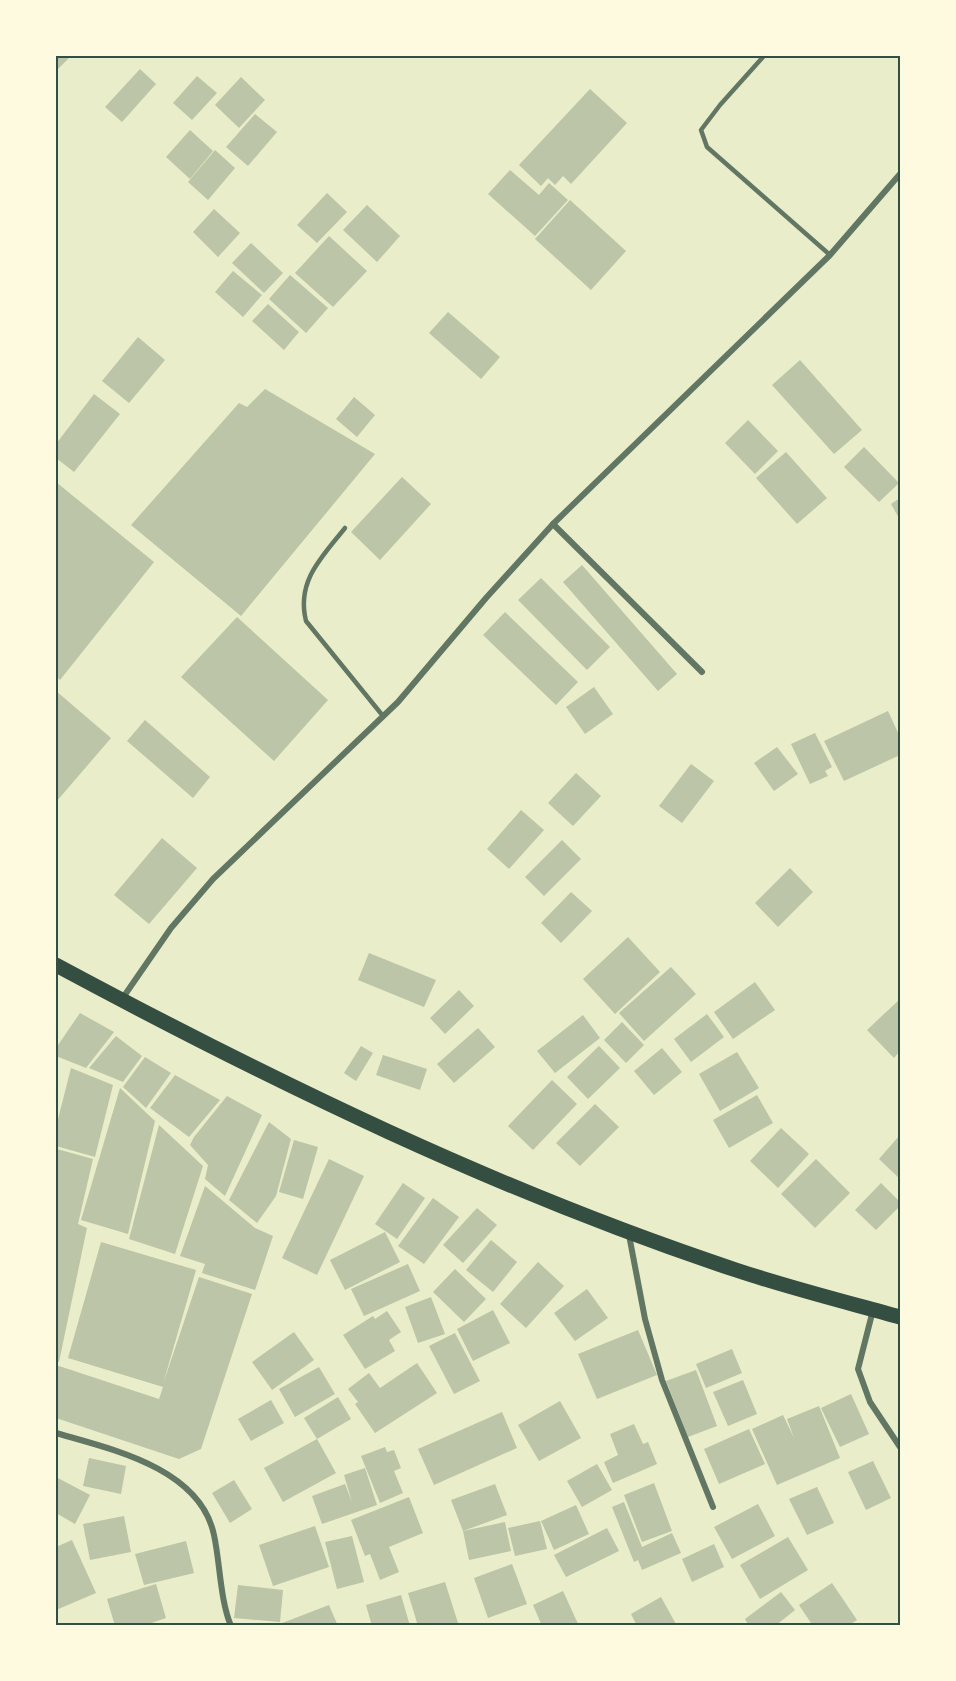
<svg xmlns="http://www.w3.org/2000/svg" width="956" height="1681" font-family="Ubuntu,sans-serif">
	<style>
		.building { fill: #bcc5a7 }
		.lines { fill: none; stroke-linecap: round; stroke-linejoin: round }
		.service { stroke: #617663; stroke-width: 4.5 }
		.minor { stroke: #617663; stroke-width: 6 }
		.primary { stroke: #344e41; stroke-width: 15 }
		.neatline { fill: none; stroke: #344e41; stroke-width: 2 }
	</style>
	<rect width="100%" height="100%" fill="#e9edc9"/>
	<!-- building -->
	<g class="building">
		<path d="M56,56h15l-15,15z"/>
		<path d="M140,69l16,15 -34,38 -17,-15z"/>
		<path d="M197,76l20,17 -25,27 -19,-17z"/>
		<path d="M241,77l24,23 -26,28 -24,-23z"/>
		<path d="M590,89l37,34 -56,61 -8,-8 -8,9 -7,-7 -7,8 -22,-21z"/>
		<path d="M255,114l22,18 -29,34 -22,-19z"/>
		<path d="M190,130l23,21 -23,28 -24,-22z"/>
		<path d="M215,150l20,18 -27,32 -20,-18z"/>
		<path d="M510,170l29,25 10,-12 19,17 -33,36 -47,-42z"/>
		<path d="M327,193l20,19 -30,31 -20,-18z"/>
		<path d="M570,200l56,51 -35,39 -56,-51z"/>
		<path d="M367,205l33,31 -23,26 -34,-32z"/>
		<path d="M214,209l26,24 -22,24 -25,-25z"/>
		<path d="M329,236l38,35 -34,36 -38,-34z"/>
		<path d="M251,243l32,30 -19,20 -32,-30z"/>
		<path d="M233,271l29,24 -19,22 -28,-25z"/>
		<path d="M290,275l38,33 -22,25 -37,-34z"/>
		<path d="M268,304l31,28 -15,18 -32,-29z"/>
		<path d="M448,312l52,45 -19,22 -52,-46z"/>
		<path d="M138,337l27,23 -36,43 -27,-22z"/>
		<path d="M800,360l62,70 -28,24 -62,-69z"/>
		<path d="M265,389l110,65 -134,162 -110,-91 108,-122 8,4z"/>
		<path d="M94,394l26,20 -46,58 -18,-14v-14z"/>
		<path d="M354,397l21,18 -18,22 -21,-18z"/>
		<path d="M748,420l30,31 -23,23 -30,-31z"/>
		<path d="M864,447l35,36 -20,19 -35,-35z"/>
		<path d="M786,452l41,46 -30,26 -41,-46z"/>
		<path d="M402,477l29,27 -51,56 -29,-28z"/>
		<path d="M56,482l98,80 -94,118 -4,-4z"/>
		<path d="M900,498v22l-9,-16z"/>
		<path d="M582,565l95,109 -19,17 -95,-109z"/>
		<path d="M541,578l69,69 -23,23 -69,-70z"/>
		<path d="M505,612l73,70 -22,23 -73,-70z"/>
		<path d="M237,617l91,83 -54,61 -93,-84z"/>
		<path d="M594,687l19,27 -28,20 -19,-27z"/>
		<path d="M56,691l55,47 -55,64z"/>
		<path d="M888,711l12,26v18l-56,26 -20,-40z"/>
		<path d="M145,720l65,57 -17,21 -66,-57z"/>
		<path d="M815,733l17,34 -7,4 3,5 -18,8 -19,-40z"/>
		<path d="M777,747l21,27 -24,17 -20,-28z"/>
		<path d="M691,764l23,17 -32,42 -23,-17z"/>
		<path d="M576,773l25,23 -28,30 -25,-23z"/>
		<path d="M521,810l23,20 -35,39 -22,-20z"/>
		<path d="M162,838l35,30 -48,56 -35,-29z"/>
		<path d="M562,840l19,19 -37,37 -19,-19z"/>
		<path d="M790,868l23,24 -35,35 -23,-24z"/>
		<path d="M571,892l21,19 -31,32 -20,-20z"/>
		<path d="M628,937l32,35 -45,42 -32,-35z"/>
		<path d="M369,953l67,27 -12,27 -66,-27z"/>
		<path d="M671,967l25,27 -52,47 -25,-28z"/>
		<path d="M755,982l20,28 -42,29 -19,-27z"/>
		<path d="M459,990l15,16 -29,28 -15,-16z"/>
		<path d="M900,999v52l-6,7 -27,-28z"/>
		<path d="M80,1013l34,19 -28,36 -30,-12v-8z"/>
		<path d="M707,1014l17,23 -33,25 -17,-23z"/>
		<path d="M583,1015l17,23 -45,35 -18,-22z"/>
		<path d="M622,1022l22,23 -18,18 -22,-23z"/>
		<path d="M478,1028l17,19 -41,36 -17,-19z"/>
		<path d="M116,1036l26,20 -19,26 -34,-14z"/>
		<path d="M361,1046l12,7 -17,28 -12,-8z"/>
		<path d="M599,1046l21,22 -32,31 -21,-22z"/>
		<path d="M662,1048l20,24 -28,23 -20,-24z"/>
		<path d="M737,1052l22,36 -39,23 -21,-37z"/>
		<path d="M383,1055l44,14 -7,21 -44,-15z"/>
		<path d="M145,1057l26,16 -25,35 -23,-21z"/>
		<path d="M71,1068l42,17 -18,72 -39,-11v-19z"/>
		<path d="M175,1075l45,25 -31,37 -39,-29z"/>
		<path d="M552,1080l25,24 -44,46 -25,-24z"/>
		<path d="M120,1088l35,33 -27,113 -47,-14z"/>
		<path d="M757,1095l16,28 -44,25 -16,-28z"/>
		<path d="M227,1096l35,19 -37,81 -20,-17 3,-14 -18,-20 4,-8z"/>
		<path d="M595,1104l24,23 -39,39 -24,-23z"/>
		<path d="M269,1122l22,17 -15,57 -19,27 -28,-23z"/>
		<path d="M159,1125l44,41 -28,88 -46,-15z"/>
		<path d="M781,1128l28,26 -31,34 -28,-27z"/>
		<path d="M900,1135v44l-21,-20z"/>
		<path d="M294,1140l24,7 -15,52 -24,-7z"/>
		<path d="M57,1149l36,10 -15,65 9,4 -28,134 -3,-1v-203z"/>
		<path d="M329,1159l35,17 -47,99 -35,-17z"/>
		<path d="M816,1159l34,34 -35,35 -34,-34z"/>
		<path d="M403,1183l22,15 -28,41 -22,-15z"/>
		<path d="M881,1183l19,19v4l-24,24 -21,-20z"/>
		<path d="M205,1186l50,42 18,8 -18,54 -53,-17 3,-9 -25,-8z"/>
		<path d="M433,1198l26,19 -35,47 -26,-18z"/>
		<path d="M477,1208l20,17 -34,38 -20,-18z"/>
		<path d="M385,1232l15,30 -55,28 -15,-30z"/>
		<path d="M491,1240l26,22 -24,30 -27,-22z"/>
		<path d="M101,1242l95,28 -33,114 36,-107 53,17 -51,155 -22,10 -123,-41v-53l103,34 4,-12 -95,-29z"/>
		<path d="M538,1262l26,24 -38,42 -26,-24z"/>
		<path d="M408,1264l12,27 -56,25 -13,-27z"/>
		<path d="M455,1269l31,30 -22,23 -31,-30z"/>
		<path d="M587,1289l21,29 -33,23 -21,-28z"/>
		<path d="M431,1297l14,37 -27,9 -13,-36z"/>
		<path d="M493,1310l17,33 -37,18 -16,-32z"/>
		<path d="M387,1311l14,21 -12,8 6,11 -30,18 -22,-34 30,-19 2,3z"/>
		<path d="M638,1330l19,45 -60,24 -19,-45z"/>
		<path d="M294,1332l20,28 -42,30 -20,-28z"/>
		<path d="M455,1333l25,48 -26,13 -25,-48z"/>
		<path d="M732,1349l10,24 -36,15 -10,-24z"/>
		<path d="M417,1363l20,30 -62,40 -20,-29 3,-2 -10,-13 21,-16 11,15z"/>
		<path d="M319,1367l16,27 -40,23 -16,-28z"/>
		<path d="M696,1370l21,56 -29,11 -22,-56z"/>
		<path d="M743,1380l14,34 -29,12 -15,-34z"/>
		<path d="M851,1394l18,40 -29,13 -19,-39z"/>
		<path d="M338,1397l13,22 -34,20 -13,-21z"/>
		<path d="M271,1400l13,23 -33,18 -13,-22z"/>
		<path d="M560,1401l21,37 -42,23 -21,-36z"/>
		<path d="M819,1406l21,52 -63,27 -25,-56 31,-14 11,23 -7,-19z"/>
		<path d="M502,1412l15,36 -83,37 -16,-36z"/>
		<path d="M634,1424l9,20 5,-2 9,22 -44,19 -9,-21 14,-7 -8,-21z"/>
		<path d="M749,1429l16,35 -46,20 -15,-35z"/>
		<path d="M317,1439l19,34 -53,29 -19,-34z"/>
		<path d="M385,1447l2,5 7,-2 7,18 -7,3 9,22 -23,10 -19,-47z"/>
		<path d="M89,1458l37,8 -5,28 -38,-8z"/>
		<path d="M873,1461l18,37 -25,12 -18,-38z"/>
		<path d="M597,1464l15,26 -30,17 -15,-26z"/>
		<path d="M365,1468l12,37 -55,19 -10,-28 33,-12 7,18 -8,-27z"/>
		<path d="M56,1477l34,18 -15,29 -19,-11z"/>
		<path d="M234,1480l18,29 -22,14 -18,-30z"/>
		<path d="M654,1483l18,48 -30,11 -18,-47z"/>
		<path d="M495,1484l12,31 -44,16 -12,-31z"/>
		<path d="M817,1487l17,36 -27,12 -18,-36z"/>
		<path d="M409,1497l14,36 -34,14 10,25 -19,8 -10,-26 -5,2 -14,-36z"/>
		<path d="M624,1502l18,45 30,-14 9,20 -39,17 -4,-10 -4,2 -22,-55z"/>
		<path d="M758,1504l17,32 -43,23 -18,-32z"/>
		<path d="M576,1505l13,29 -35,16 -13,-29z"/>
		<path d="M124,1516l7,36 -41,8 -7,-36z"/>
		<path d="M540,1521l7,28 -32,7 -7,-28z"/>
		<path d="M505,1522l6,29 -42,9 -6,-29z"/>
		<path d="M315,1526l14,41 -56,19 -14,-41z"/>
		<path d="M607,1528l12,23 -53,26 -12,-22z"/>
		<path d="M352,1536l12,46 -27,7 -12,-47z"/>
		<path d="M788,1537l20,33 -48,29 -20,-34z"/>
		<path d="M72,1540l24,53 -40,17v-63z"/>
		<path d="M186,1541l8,32 -50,12 -9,-31z"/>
		<path d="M714,1544l10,23 -32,15 -10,-23z"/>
		<path d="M512,1564l15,40 -39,14 -14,-40z"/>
		<path d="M445,1582l14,44h-41l-10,-33z"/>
		<path d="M832,1583l25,37 -9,6h-35l-14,-21z"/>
		<path d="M156,1584l10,34 -23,8h-28l-8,-27z"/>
		<path d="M238,1585l45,5 -3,32 -46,-4z"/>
		<path d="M563,1591l16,35h-37l-9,-21z"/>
		<path d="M781,1592l14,18 -20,16h-26l-4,-7z"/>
		<path d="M401,1595l9,31h-38l-6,-21z"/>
		<path d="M661,1597l16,29h-40l-6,-12z"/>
		<path d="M329,1605l9,21h-61v-1z"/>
	</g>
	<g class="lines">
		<!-- service -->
		<g class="service">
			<path d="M763,57l-43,48 -19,25 6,17 123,108"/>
			<path d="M345,528c-23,29 -49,53 -39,93l77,95"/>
		</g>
		<!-- minor -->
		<g class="minor">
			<path d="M553,524l149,148"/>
			<path d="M122,999l49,-71 42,-49 185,-177 88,-104 67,-74 277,-269 70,-81"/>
			<path d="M629,1235l16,84 17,61 51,127"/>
			<path d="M873,1310l-15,59 12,33 30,45"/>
			<path d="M56,1433c55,16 144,35 158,102 6,27 6,65 17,91"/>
		</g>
		<!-- primary -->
		<path class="primary" d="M56,965c218,117 444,227 680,305 54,18 110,32 164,47"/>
	</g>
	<!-- border -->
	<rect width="956" height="1681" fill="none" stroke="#fefae0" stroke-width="114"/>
	<rect x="57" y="57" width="842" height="1567" class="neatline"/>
</svg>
